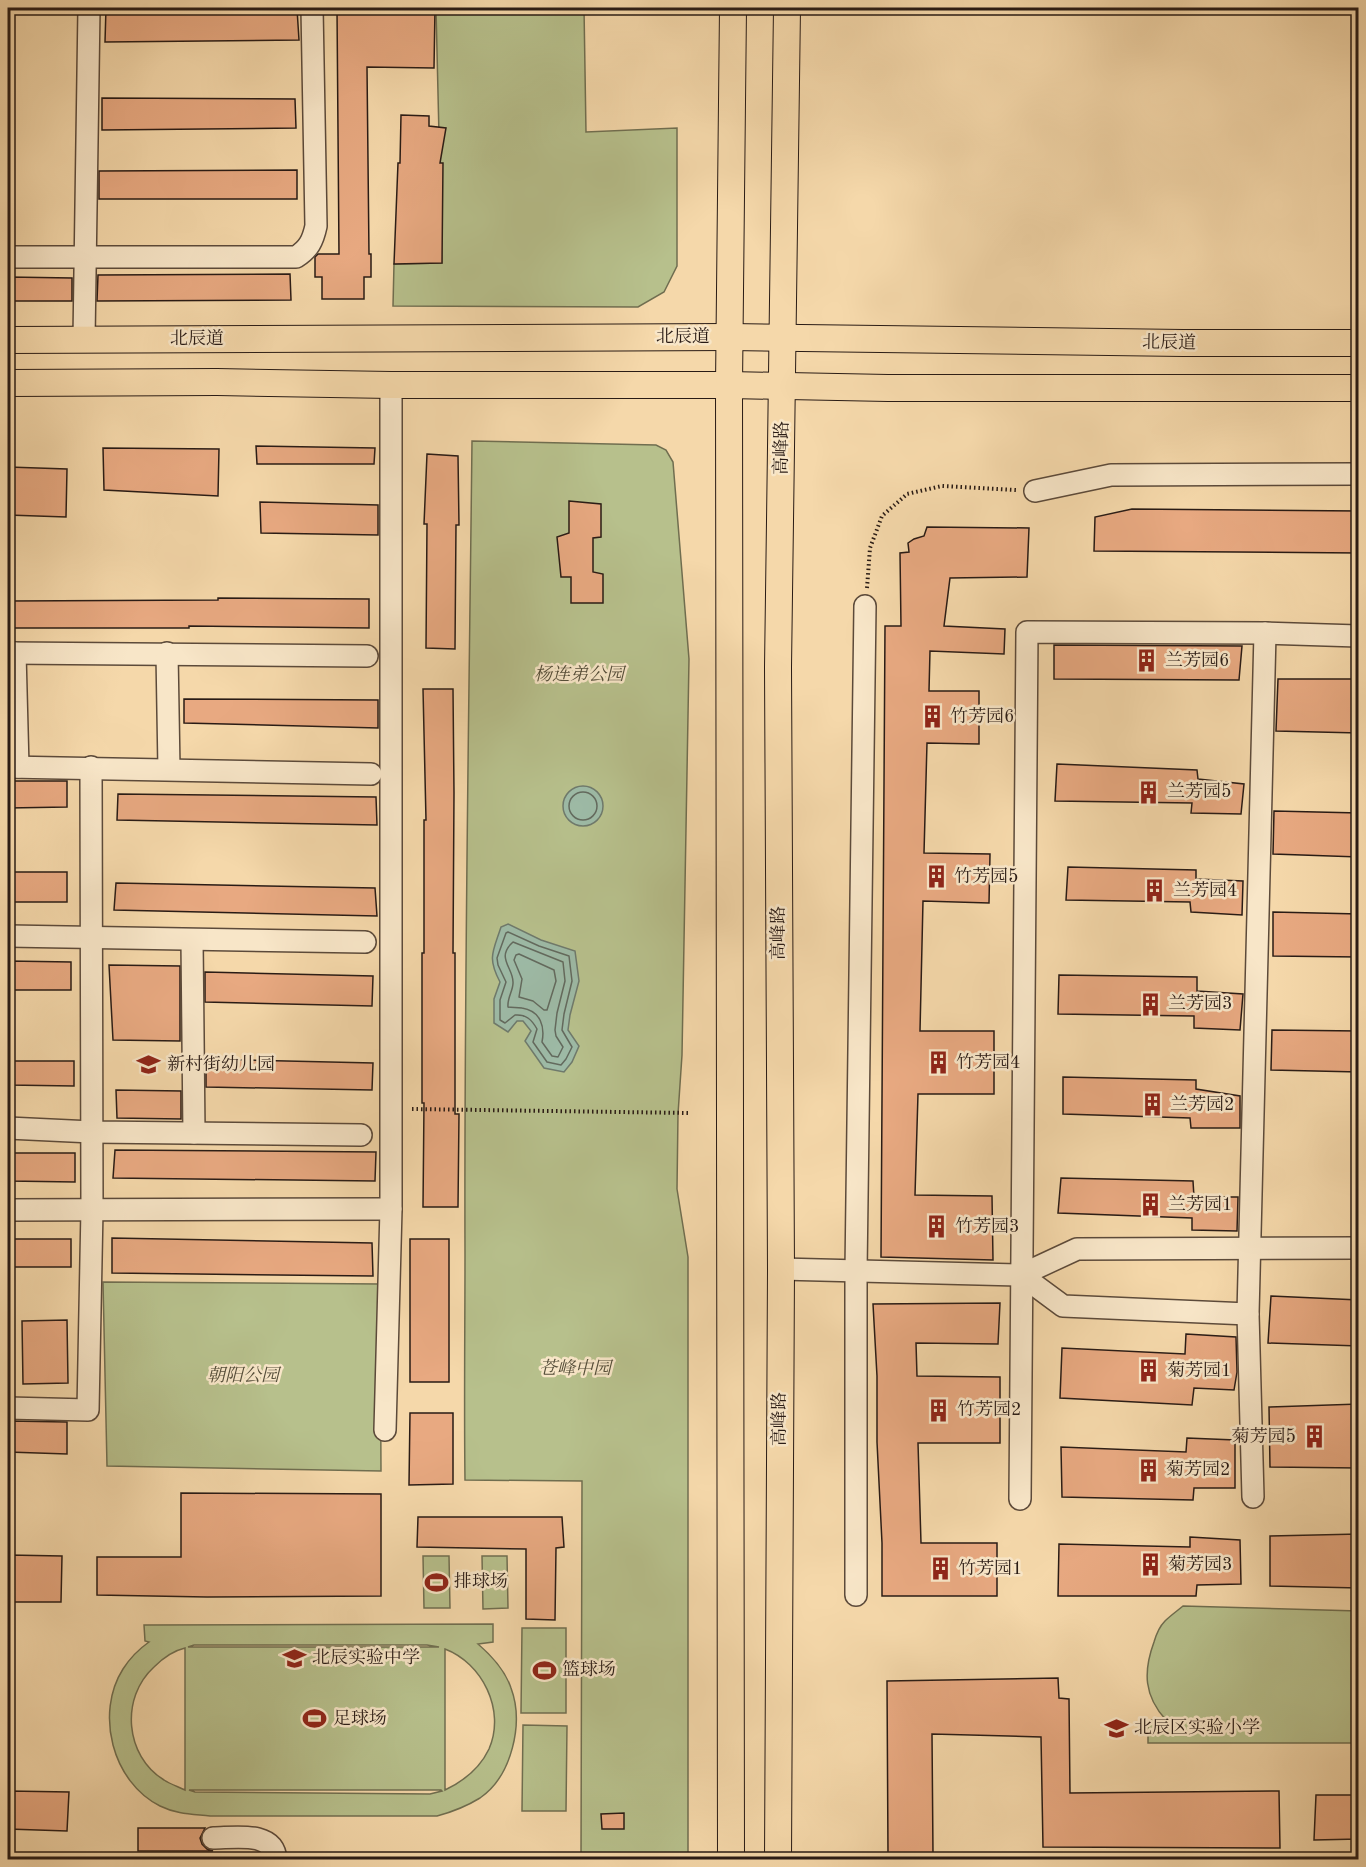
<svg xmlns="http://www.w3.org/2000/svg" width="1366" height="1867" font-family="'Old Standard TT','Noto Serif SC',serif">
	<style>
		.green { fill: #b7c08c; stroke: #706e50; stroke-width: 1.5; fill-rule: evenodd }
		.water { fill: #9dbaa6; stroke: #6f7a6c; stroke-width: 1.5 }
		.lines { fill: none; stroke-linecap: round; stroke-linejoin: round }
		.shore { stroke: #636a5e; stroke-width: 1.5 }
		.building { fill: #e8a981; stroke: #291b15; stroke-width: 1.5 }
		.minor-casing { stroke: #5c4a3a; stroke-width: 24 }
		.major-casing { stroke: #291b15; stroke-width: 28 }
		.path { stroke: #291b15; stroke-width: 4; stroke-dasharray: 1.5 3; stroke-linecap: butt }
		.minor { stroke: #f8e6c8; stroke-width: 21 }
		.major { stroke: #f5d8aa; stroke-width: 26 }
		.labels { text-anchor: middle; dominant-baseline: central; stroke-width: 5; stroke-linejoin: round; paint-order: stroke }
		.street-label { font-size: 18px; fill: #291b15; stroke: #f8e6c8 }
		.poi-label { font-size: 18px; fill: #291b15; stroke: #f8e6c8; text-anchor: start }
		.park-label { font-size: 18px; font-style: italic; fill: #544d39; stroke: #f8e6c8 }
	</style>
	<rect width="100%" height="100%" fill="#f5d8aa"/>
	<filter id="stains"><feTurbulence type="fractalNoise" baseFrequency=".00333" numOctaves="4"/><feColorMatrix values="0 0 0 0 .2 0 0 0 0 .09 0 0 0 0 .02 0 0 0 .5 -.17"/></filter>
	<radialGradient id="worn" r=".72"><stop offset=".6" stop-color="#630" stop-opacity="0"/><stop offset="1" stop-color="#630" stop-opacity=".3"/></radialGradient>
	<!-- green -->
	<g class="green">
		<path d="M436,8h148l2,124 91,-4v138l-13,26 -26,15 -245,-1 1,-42 48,-1z"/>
		<path d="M472,441l184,4 10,5 7,12 16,197 -7,396 -4,59 -1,75 11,68v595l-5,7h-102l1,-378 -117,-1c-1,-75 0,-150 0,-225 -1,-271 4,-542 7,-814z"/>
		<path d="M103,1282l277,2 1,187 -274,-5z"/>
		<path d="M423,1556h26l1,52h-26z"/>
		<path d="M482,1556h25l1,52 -25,1z"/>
		<path d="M1183,1606l175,5v132h-210v-23h18c-22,-24 -23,-48 -12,-78 2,-7 5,-15 11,-21 5,-5 12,-10 18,-15z"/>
		<path d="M493,1624v18l-15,2c14,12 27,26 33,44 13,35 1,88 -31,110 -13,8 -28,14 -43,18h-227c-17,-2 -34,-2 -50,-10 -48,-24 -65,-93 -37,-137 7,-11 16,-20 26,-27l-4,-1 -1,-16zM194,1645h233l12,2h-251zM185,1648v142c-6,-3 -15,-6 -21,-10 -39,-24 -44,-82 -10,-113 9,-9 18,-16 31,-19zM445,1649c37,14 61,61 44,100 -9,19 -25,32 -44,41zM189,1790h252l1,1 -12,3 -235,-2z"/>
		<path d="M522,1628h44v85h-45z"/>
		<path d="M523,1725l44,1 -1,85h-44z"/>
	</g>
	<!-- water -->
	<g class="water">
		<circle cx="583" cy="806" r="20"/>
		<path d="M508,924l33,16 34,11 4,30 -9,34 -2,15 11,16 -7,16 -8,10 -20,-4 -19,-27 6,-10 -8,-10h-6l-9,11 -14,-9v-24l6,-17c-13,-25 -7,-30 1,-55z"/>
	</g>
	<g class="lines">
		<!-- shore -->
		<g class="shore">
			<circle cx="583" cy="806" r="14"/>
			<path d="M508,932l31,14 30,10 3,25 -8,33 -2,16 10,17 -6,12 -5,6 -14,-3 -14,-20 4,-13c-5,-9 -11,-15 -22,-14l-10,8 -5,-3v-20l6,-18 -8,-17 -1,-7 9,-25z"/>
			<path d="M513,942l50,20 2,19 -8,32 -2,17 1,6 7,11 -5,10 -6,-1 -10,-14c3,-15 -1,-31 -20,-34 -5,-1 -10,0 -14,-1 -1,-9 5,-16 5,-24 1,-15 -18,-25 0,-41z"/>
			<path d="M519,954l35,16 2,11 -9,29h-3l-11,-9 -14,-4 3,-18 -8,-19 2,-5z"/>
		</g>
	</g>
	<!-- building -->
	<g class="building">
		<path d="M106,8l191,1 2,31 -194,2z"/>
		<path d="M390,8h45l-1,60 -67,-1 2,187h2v23h-7v22h-42v-22h-7v-20l3,-3h21l-2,-245z"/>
		<path d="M102,98l193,1 1,29 -194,2z"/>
		<path d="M401,115l28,1v10l17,2 -6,35h3l-1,100 -48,1 4,-101h2z"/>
		<path d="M297,170v29h-198v-28z"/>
		<path d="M290,274l1,26 -194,1 1,-26z"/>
		<path d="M8,277l64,1v23h-64z"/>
		<path d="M256,446l119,2 -1,16h-117z"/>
		<path d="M103,448l116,1 -1,47 -114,-6z"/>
		<path d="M427,454l31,2 1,69h-3l-1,124 -29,-1 1,-124h-3z"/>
		<path d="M8,467l59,2 -1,48 -58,-2z"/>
		<path d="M569,501l32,3v33l-8,1v34l10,2v29h-32v-26h-10l-4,-40 12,-4z"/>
		<path d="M260,502l118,3v30l-117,-2z"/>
		<path d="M1132,509l227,2v42l-265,-2 1,-34z"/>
		<path d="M927,527l102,1 -2,49 -77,1 -6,48 61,3 -1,25 -74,-3 -1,40h50v53l-52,-1 -3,110 66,1 -1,49 -66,-2 -3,130h74v63h-76l-3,101 77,1 1,64 -112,-3 4,-631h16l-1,-73 9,-1 -1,-9 6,-4 10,-3z"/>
		<path d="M218,598l151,1v29l-180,-2v2h-181v-27l210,-1z"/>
		<path d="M1054,645l188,1 -3,34 -185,-1z"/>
		<path d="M1278,679h81v54l-83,-2z"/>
		<path d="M423,689h30l1,104 -1,160h2v161h4l-1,93h-35l1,-104h-2v-150h2v-133h2z"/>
		<path d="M184,699l194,1v28l-194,-5z"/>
		<path d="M1057,764l140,6 1,9 46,5 -3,30 -50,-1 1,-10 -137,-2z"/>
		<path d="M8,781h59v26l-59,1z"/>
		<path d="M118,794l258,3 1,28 -260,-5z"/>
		<path d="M1274,811l85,2v44l-86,-3z"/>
		<path d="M1068,867l128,3v9l47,2 -1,34 -51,-3 -1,-10 -124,-2z"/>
		<rect x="8" y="872" width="59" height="30"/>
		<path d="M116,883l259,5 2,28 -263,-6z"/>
		<path d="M1273,912l86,2v43l-86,-1z"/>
		<path d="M8,961l63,1v28h-63z"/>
		<path d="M109,965l71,1v75l-67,-1z"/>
		<path d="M205,972l168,4 -1,30 -167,-4z"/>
		<path d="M1059,975l138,2v14l46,3 -3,36 -46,-2v-12l-136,-2z"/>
		<path d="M1272,1030l87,1v41l-88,-2z"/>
		<path d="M206,1059l167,4 -1,27 -166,-3z"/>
		<path d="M8,1061h66v25l-66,-1z"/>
		<path d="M1063,1077l133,3v9l44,7v32h-49l-1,-10 -127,-4z"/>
		<path d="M116,1090l65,1v28l-64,-1z"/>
		<path d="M115,1150l261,2 -1,29 -262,-3z"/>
		<path d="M8,1153h67v29l-67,-1z"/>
		<path d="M1061,1178l132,3 1,16h44l-1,34 -45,-1v-12l-134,-5z"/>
		<path d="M112,1238l260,5 1,33 -261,-3z"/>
		<rect x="8" y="1239" width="63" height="28"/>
		<rect x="410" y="1239" width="39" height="143"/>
		<path d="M1271,1296l88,4v46l-91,-3z"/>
		<path d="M1000,1303l-2,41 -82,-1 1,33 83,1v66h-82l3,100h76v53h-115v-53l-5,-101v-66l-4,-72z"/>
		<path d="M67,1320l1,63 -45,1 -1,-63z"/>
		<path d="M1186,1334l50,3 1,35 -3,18 -40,-2 -2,17 -132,-7 2,-50 123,6z"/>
		<path d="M1359,1404v64l-89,-1 -1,-60z"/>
		<path d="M410,1413h43v71l-44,1z"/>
		<path d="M8,1421l59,1v32l-59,-2z"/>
		<path d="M1187,1438l48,2v48h-41l-1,12 -131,-3 -1,-50 125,5z"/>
		<path d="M181,1493l200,1v102l-174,1 -110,-2v-38h84z"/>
		<path d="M418,1517h144l2,30 -8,1 -1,72 -29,-1v-70l-109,-2z"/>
		<path d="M1359,1534v54l-89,-2v-50z"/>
		<path d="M1190,1537l50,3 1,44 -44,1 -1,11h-138l1,-52 131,3z"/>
		<path d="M8,1555l54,1 -1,46h-53z"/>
		<path d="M1058,1678l1,20 10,1 1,94 209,-2 1,57 -237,-1 -2,-110 -109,-3 1,120h-45l-1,-173z"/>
		<path d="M8,1791l61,1 -2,39 -59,-2z"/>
		<path d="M1316,1795h43v44l-45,1z"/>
		<path d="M624,1813v16h-22l-1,-15z"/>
		<path d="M138,1828h67l-5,10 2,6 5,5 6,2h-75z"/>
	</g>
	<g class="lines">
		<defs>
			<g id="minor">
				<path d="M8,257h288c13,-8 17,-17 20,-31l-4,-218"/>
				<path d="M84,339l5,-331"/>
				<path d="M1035,491l76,-16 247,-1"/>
				<path d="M8,653l359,3"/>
				<path d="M15,653l3,114"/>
				<path d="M167,653l2,116"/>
				<path d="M8,767l363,7"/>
				<path d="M8,936l357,6"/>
				<path d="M192,940l2,193"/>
				<path d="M8,1128l84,4 269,3"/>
				<path d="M8,1210l383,-1"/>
				<path d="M781,1269l240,6 42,31 185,8"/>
				<path d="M1021,1275l56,-26 281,-1"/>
				<path d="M8,1408l80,2 4,-201 -1,-442"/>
				<path d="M385,1430l6,-221v-824"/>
				<path d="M1253,1497l-5,-183 17,-681"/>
				<path d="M1020,1499l7,-867 238,1 93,3"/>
				<path d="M856,1595v-324l9,-665"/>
				<path d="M213,1838c21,0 61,-8 63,22"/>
			</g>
			<g id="major">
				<path d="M8,340l722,-3 453,6h175"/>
				<path d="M8,383l209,-1 174,3h338l159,3h470"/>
				<path d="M731,1860l-2,-1475 4,-377"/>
				<path d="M778,1860l3,-591 -3,-602 9,-659"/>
			</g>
		</defs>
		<!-- minor casing -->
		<use href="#minor" class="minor-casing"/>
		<!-- major casing -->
		<use href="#major" class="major-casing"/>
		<!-- path -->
		<g class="path">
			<path d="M867,588l3,-40 12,-32 25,-22 35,-8 74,4"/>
			<path d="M412,1109l276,4"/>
		</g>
		<!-- minor -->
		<use href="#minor" class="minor"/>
		<!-- major -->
		<use href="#major" class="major"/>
	</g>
	<!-- icons -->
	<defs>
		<symbol id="building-bare" viewBox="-9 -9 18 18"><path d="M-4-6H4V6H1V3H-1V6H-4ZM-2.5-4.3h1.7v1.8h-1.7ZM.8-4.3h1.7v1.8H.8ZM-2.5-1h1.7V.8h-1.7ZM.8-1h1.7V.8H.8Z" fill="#8f2418" stroke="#f8e6c8" stroke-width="2.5" paint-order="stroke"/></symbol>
		<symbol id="school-bare" viewBox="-9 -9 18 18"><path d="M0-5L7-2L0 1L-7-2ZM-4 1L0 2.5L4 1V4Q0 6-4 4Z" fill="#8f2418" stroke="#f8e6c8" stroke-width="2.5" paint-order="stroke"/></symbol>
		<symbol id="stadium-bare" viewBox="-9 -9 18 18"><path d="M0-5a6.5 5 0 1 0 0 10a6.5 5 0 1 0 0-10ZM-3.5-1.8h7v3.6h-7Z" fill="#8f2418" stroke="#f8e6c8" stroke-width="2.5" paint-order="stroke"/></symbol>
	</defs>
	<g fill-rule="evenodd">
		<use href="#building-bare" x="1130" y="644" width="33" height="33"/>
		<use href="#building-bare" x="916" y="700" width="33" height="33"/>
		<use href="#building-bare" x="1132" y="776" width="33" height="33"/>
		<use href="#building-bare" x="920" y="860" width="33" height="33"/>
		<use href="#building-bare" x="1138" y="874" width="33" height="33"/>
		<use href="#building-bare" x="1134" y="988" width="33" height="33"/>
		<use href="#building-bare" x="922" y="1046" width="33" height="33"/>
		<use href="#school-bare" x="132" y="1048" width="33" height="33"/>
		<use href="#building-bare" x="1136" y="1088" width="33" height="33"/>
		<use href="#building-bare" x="1134" y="1188" width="33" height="33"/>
		<use href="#building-bare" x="920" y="1210" width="33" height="33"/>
		<use href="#building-bare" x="1132" y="1354" width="33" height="33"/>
		<use href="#building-bare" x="922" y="1394" width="33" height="33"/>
		<use href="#building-bare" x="1298" y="1420" width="33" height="33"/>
		<use href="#building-bare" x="1132" y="1454" width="33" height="33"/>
		<use href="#building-bare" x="1134" y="1548" width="33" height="33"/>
		<use href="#building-bare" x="924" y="1552" width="33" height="33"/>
		<use href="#stadium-bare" x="420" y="1566" width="33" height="33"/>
		<use href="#school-bare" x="278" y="1642" width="33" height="33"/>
		<use href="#stadium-bare" x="528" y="1654" width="33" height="33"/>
		<use href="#stadium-bare" x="298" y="1702" width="33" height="33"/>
		<use href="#school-bare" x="1100" y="1712" width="33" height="33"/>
	</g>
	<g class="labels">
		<!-- street labels -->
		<g class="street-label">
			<text x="683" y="337">北辰道</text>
			<text x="197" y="339">北辰道</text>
			<text transform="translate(1169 343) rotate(1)">北辰道</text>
			<text transform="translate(782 448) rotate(-89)">高峰路</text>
			<text transform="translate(779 933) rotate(-90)">高峰路</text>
			<text transform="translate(780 1419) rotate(-90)">高峰路</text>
		</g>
		<!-- poi labels -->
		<g class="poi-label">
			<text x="1165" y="661">兰芳园6</text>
			<text x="950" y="717">竹芳园6</text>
			<text x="1167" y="792">兰芳园5</text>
			<text x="954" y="877">竹芳园5</text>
			<text x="1173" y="891">兰芳园4</text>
			<text x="1168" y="1004">兰芳园3</text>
			<text x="956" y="1063">竹芳园4</text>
			<text x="167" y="1065">新村街幼儿园</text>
			<text x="1170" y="1105">兰芳园2</text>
			<text x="1168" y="1205">兰芳园1</text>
			<text x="955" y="1227">竹芳园3</text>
			<text x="1167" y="1371">菊芳园1</text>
			<text x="957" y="1410">竹芳园2</text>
			<text x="1296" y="1437" text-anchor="end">菊芳园5</text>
			<text x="1166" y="1470">菊芳园2</text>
			<text x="1168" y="1565">菊芳园3</text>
			<text x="958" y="1569">竹芳园1</text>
			<text x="454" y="1582">排球场</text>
			<text x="312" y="1658">北辰实验中学</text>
			<text x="562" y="1670">篮球场</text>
			<text x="333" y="1719">足球场</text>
			<text x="1134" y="1728">北辰区实验小学</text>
		</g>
		<!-- park labels -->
		<g class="park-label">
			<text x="579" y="675">杨连弟公园</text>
			<text x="575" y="1369">苍峰中园</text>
			<text x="243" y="1376">朝阳公园</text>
		</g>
	</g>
	<!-- margin -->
	<rect width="1366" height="1867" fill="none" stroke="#f5d8aa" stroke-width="30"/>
	<rect x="9" y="9" width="1348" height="1849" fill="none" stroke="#291b15" stroke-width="3"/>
	<rect x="15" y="15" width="1336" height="1837" fill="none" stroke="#291b15" stroke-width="1.5"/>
	<rect width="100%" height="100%" filter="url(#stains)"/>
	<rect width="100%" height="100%" fill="url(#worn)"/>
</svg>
